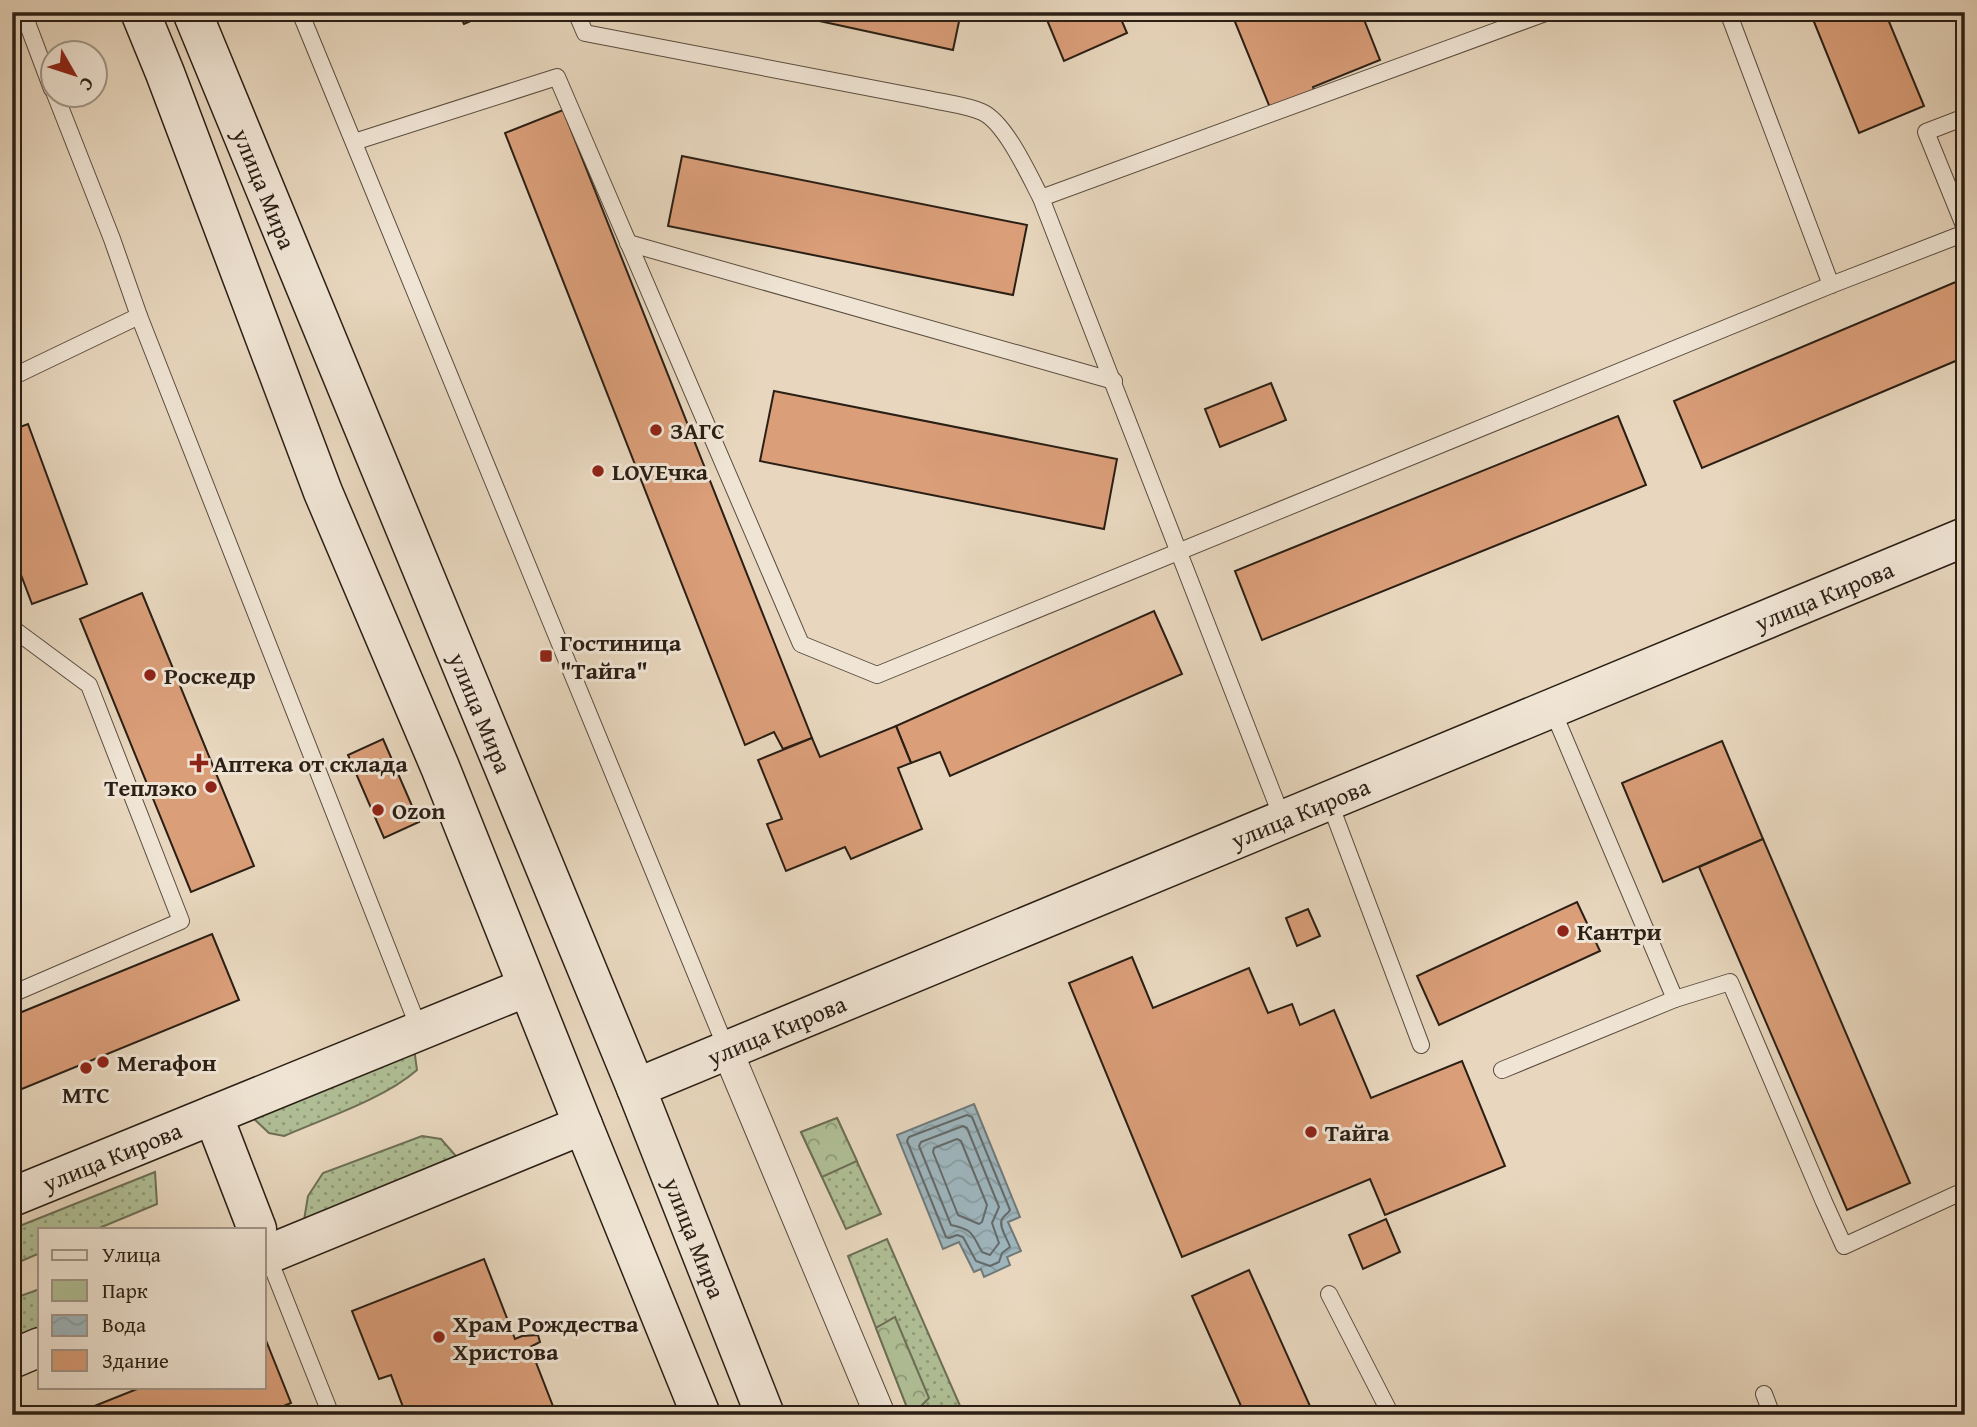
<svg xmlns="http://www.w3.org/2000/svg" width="1977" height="1427" font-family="'Gentium Book Plus',serif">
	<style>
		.green { fill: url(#green-dots); stroke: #6d6f56; stroke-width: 2 }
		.forest { fill: url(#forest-crowns); stroke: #6d6f56; stroke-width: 2 }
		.water { fill: url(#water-waves); stroke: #707a7a; stroke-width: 2 }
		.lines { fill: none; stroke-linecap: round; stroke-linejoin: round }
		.shore { stroke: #646a6a; stroke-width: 2 }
		.building { fill: #da9e79; stroke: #2a1f15; stroke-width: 2 }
		.lane-casing { stroke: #5a4d3f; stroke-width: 18 }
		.street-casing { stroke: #5a4d3f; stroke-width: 32 }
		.secondary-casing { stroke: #2a1f15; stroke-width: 41 }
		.lane { stroke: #f0e5d5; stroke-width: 16 }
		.street { stroke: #f0e5d5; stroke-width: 30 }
		.secondary { stroke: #f0e5d5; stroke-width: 38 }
		.poi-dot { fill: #8f2418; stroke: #f0e5d5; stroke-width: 2.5 }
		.labels { text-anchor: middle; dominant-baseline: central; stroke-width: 6; stroke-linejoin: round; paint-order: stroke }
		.street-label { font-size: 24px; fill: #2a1f15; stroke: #f0e5d5 }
		.poi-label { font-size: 24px; font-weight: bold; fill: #2a1f15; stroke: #f0e5d5; text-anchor: start }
	</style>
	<defs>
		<pattern id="green-dots" width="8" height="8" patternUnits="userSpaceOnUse" patternTransform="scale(1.75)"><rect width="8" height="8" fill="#b0bf96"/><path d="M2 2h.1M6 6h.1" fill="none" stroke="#8f9b79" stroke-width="1.8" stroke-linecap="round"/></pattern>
		<pattern id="forest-crowns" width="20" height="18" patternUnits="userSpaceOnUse" patternTransform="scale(1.75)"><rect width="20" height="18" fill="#b0bf96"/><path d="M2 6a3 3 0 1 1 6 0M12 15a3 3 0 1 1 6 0" fill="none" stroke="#8f9b79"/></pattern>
		<pattern id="water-waves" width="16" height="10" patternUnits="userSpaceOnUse" patternTransform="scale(1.75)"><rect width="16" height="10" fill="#9eb6be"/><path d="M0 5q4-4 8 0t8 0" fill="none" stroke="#889ca2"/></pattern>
	</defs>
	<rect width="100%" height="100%" fill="#e8d7be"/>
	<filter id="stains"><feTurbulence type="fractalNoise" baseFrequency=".00286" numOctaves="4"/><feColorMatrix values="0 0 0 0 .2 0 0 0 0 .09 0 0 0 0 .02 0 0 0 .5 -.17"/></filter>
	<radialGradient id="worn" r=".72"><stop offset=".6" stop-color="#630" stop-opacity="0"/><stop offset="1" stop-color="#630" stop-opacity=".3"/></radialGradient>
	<!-- green -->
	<g class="green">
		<path d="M414,1048l3,22c-33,29 -92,48 -133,66l-15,-3 -17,-16z"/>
		<path d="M837,1118l44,96 -35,15 -45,-97z"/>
		<path d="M422,1136l19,3 15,17 -152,64 4,-24 15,-23z"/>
		<path d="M155,1172l2,32 -60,25h-57v24l-28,12v-36z"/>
		<path d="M887,1239l74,169 -16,7h-35l-62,-159z"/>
		<path d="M40,1289v47l-28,12v-49z"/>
	</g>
	<!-- forest -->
	<g class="forest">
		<path d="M837,1118l20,43 -35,16 -21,-45z"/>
		<path d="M895,1317l34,81 -17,17h-2l-34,-87z"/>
	</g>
	<!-- water -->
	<path class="water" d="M974,1104l46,113 -12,5 13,29 -14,6 3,8 -26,12 -3,-8 -7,3 -15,-30 -16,7 -46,-114z"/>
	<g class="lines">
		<!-- shore -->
		<g class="shore">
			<path d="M967,1115l5,2 38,93c-2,4 -6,5 -8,9 -4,7 6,21 8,28l-8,6 -3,9 -9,4 -14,-5 -13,-24 -6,-2 -8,3 -3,-1 -39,-96 2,-4z"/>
			<path d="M963,1126l4,2 32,79 -7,16 7,20 -9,12 -8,-3c-11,-20 -9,-22 -31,-27l-32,-79 2,-4z"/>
			<path d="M957,1139l4,2 26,64 -5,17 -3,2 -21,-9 -25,-63 1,-4z"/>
		</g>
	</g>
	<!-- building -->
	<g class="building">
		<path d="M458,12h33l-27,12z"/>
		<path d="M778,12h183l-8,38z"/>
		<path d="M1065,12h53l9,21 -63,28 -17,-41z"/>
		<path d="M1231,12h130l19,48 -67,27 6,15 -44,18z"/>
		<path d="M1810,12h75l39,94 -65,27z"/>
		<path d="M563,110l249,628 -29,11 -9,-17 -29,13 -240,-612z"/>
		<path d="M682,156l345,69 -14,70 -345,-69z"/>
		<path d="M1965,278v79l-263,111 -28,-67z"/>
		<path d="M1271,383l15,37 -66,27 -15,-38z"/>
		<path d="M774,391l343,68 -13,70 -344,-68z"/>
		<path d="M1618,416l28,69 -384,155 -27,-69z"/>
		<path d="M28,424l59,160 -55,20 -20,-53v-121z"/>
		<path d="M142,593l112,273 -63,26 -111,-273z"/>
		<path d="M1154,611l28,63 -232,102 -10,-24 -29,11 -15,-37z"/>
		<path d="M896,726l15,37 -13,5 24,61 -71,30 -6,-12 -59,24 -19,-47 15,-5 -24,-59 54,-22 8,19z"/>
		<path d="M383,739l36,83 -35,16 -36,-83z"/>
		<path d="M1722,741l41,98 -100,43 -41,-99z"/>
		<path d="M1763,839l147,344 -63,27 -148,-343z"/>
		<path d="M1577,902l23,49 -161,74 -22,-49z"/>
		<path d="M1308,909l12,27 -23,10 -11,-28z"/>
		<path d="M212,934l27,66 -227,93v-77z"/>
		<path d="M1132,957l21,51 96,-40 19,45 24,-9 8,21 34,-15 37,88 91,-37 43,105 -120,49 -15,-36 -188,78 -113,-274z"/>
		<path d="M1386,1219l14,33 -37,17 -14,-34z"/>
		<path d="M484,1259l31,80 7,-3 16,-1 2,7 -10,5 26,67 -150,1 -15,-40 -12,4 -27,-68z"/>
		<path d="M1249,1270l65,145h-69l-53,-119z"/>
		<path d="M265,1338l26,65 -29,12h-190l70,-28h122z"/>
	</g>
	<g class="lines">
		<defs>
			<g id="lane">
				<path d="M23,12l29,77"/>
				<path d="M300,12l427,1038"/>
				<path d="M576,12l9,21 343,66c17,4 38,6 54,13 23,10 47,63 59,86l242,622"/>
				<path d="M1728,12l103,273"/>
				<path d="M55,94l57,145 27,77 281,715"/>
				<path d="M1965,117l-39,15 39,96"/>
				<path d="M354,142l203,-65 244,567 76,31 954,-390 134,-52"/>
				<path d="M1041,198l507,-186"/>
				<path d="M628,243l486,138"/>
				<path d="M12,377l127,-61"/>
				<path d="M12,628l77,57 92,236 -169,73"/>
				<path d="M1552,709l123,290 55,-17 94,220 20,44 113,-52"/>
				<path d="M1329,801l92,244"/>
				<path d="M1502,1070l173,-71"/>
				<path d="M267,1254l64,161"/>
				<path d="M1329,1294l62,121"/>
				<path d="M1764,1394l8,21"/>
			</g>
			<path id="street" d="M727,1050l153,365"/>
			<g id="secondary">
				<path d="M140,12l25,61 158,419 117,275 143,358 118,290"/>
				<path id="s1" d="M192,12l444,1076 129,327"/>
				<path id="s2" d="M636,1088l1329,-551"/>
				<path d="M213,1115l44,114"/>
				<path id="s3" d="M12,1197l515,-210"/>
				<path d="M264,1256l319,-131"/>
				<path d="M12,1359l28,-12"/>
			</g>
		</defs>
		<!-- lane casing -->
		<use href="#lane" class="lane-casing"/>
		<!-- street casing -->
		<use href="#street" class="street-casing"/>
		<!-- secondary casing -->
		<use href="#secondary" class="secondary-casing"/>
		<!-- lane -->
		<use href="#lane" class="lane"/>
		<!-- street -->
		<use href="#street" class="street"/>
		<!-- secondary -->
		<use href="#secondary" class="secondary"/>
	</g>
	<!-- markers -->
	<g class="poi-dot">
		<circle cx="656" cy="430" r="7"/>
		<circle cx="598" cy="471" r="7"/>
		<rect x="539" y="649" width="14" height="14" rx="3.5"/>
		<circle cx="150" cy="675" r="7"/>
		<path d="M195.5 752.5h7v7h7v7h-7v7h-7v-7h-7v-7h7z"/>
		<circle cx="211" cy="787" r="7"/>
		<circle cx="378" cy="810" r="7"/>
		<circle cx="1563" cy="931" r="7"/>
		<circle cx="103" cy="1062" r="7"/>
		<circle cx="86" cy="1068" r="7"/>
		<circle cx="1311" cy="1132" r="7"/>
		<circle cx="439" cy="1337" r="7"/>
	</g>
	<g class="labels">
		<!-- street labels -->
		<g class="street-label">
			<text stroke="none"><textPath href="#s1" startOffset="191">улица Мира</textPath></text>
			<text stroke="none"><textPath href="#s2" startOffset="1286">улица Кирова</textPath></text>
			<text stroke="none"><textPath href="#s1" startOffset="758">улица Мира</textPath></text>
			<text stroke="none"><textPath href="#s2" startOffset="719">улица Кирова</textPath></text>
			<text stroke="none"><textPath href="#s2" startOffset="152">улица Кирова</textPath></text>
			<text stroke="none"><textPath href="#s3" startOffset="108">улица Кирова</textPath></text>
			<text stroke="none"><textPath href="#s1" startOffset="1325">улица Мира</textPath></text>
		</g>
		<!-- poi labels -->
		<g class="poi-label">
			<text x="670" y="430">ЗАГС</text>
			<text x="612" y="471">LOVEчка</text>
			<text x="560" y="642">Гостиница<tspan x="560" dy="28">"Тайга"</tspan></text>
			<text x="164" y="675">Роскедр</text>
			<text x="213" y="763">Аптека от склада</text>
			<text x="197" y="787" text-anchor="end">Теплэко</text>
			<text x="392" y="810">Ozon</text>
			<text x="1577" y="931">Кантри</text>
			<text x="117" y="1062">Мегафон</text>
			<text x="86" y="1094" text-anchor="middle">МТС</text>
			<text x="1325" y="1132">Тайга</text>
			<text x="453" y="1323">Храм Рождества<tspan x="453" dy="28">Христова</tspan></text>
		</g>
	</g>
	<!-- margin -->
	<rect width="1977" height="1427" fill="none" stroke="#e8d7be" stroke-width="42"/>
	<rect x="14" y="14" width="1949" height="1399" fill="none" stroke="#2a1f15" stroke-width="3.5"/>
	<rect x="21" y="21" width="1935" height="1385" fill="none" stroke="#2a1f15" stroke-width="2"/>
	<!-- legend -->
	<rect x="38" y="1228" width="228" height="161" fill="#f0e5d5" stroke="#a19688" stroke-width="2"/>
	<rect x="52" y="1250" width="35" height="10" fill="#f0e5d5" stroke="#a19688" stroke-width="2"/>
	<text x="102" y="1262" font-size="21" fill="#2a1f15">Улица</text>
	<rect x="52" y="1280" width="35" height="21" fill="#b0bf96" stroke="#a19688" stroke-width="2"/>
	<text x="102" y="1298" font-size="21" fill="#2a1f15">Парк</text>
	<rect x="52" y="1315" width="35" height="21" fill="url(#water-waves)" stroke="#a19688" stroke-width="2"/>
	<text x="102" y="1332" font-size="21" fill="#2a1f15">Вода</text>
	<rect x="52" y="1350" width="35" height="21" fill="#da9e79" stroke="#a19688" stroke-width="2"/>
	<text x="102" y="1368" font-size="21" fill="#2a1f15">Здание</text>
	<!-- north arrow -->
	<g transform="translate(74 74) rotate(129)"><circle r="33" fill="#f0e5d5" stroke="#a19688" stroke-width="2"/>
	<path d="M0-5L12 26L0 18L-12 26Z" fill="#8f2418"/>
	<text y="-10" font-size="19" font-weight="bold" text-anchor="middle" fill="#2a1f15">С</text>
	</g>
	<rect width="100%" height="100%" filter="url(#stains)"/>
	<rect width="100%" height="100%" fill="url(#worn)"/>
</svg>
